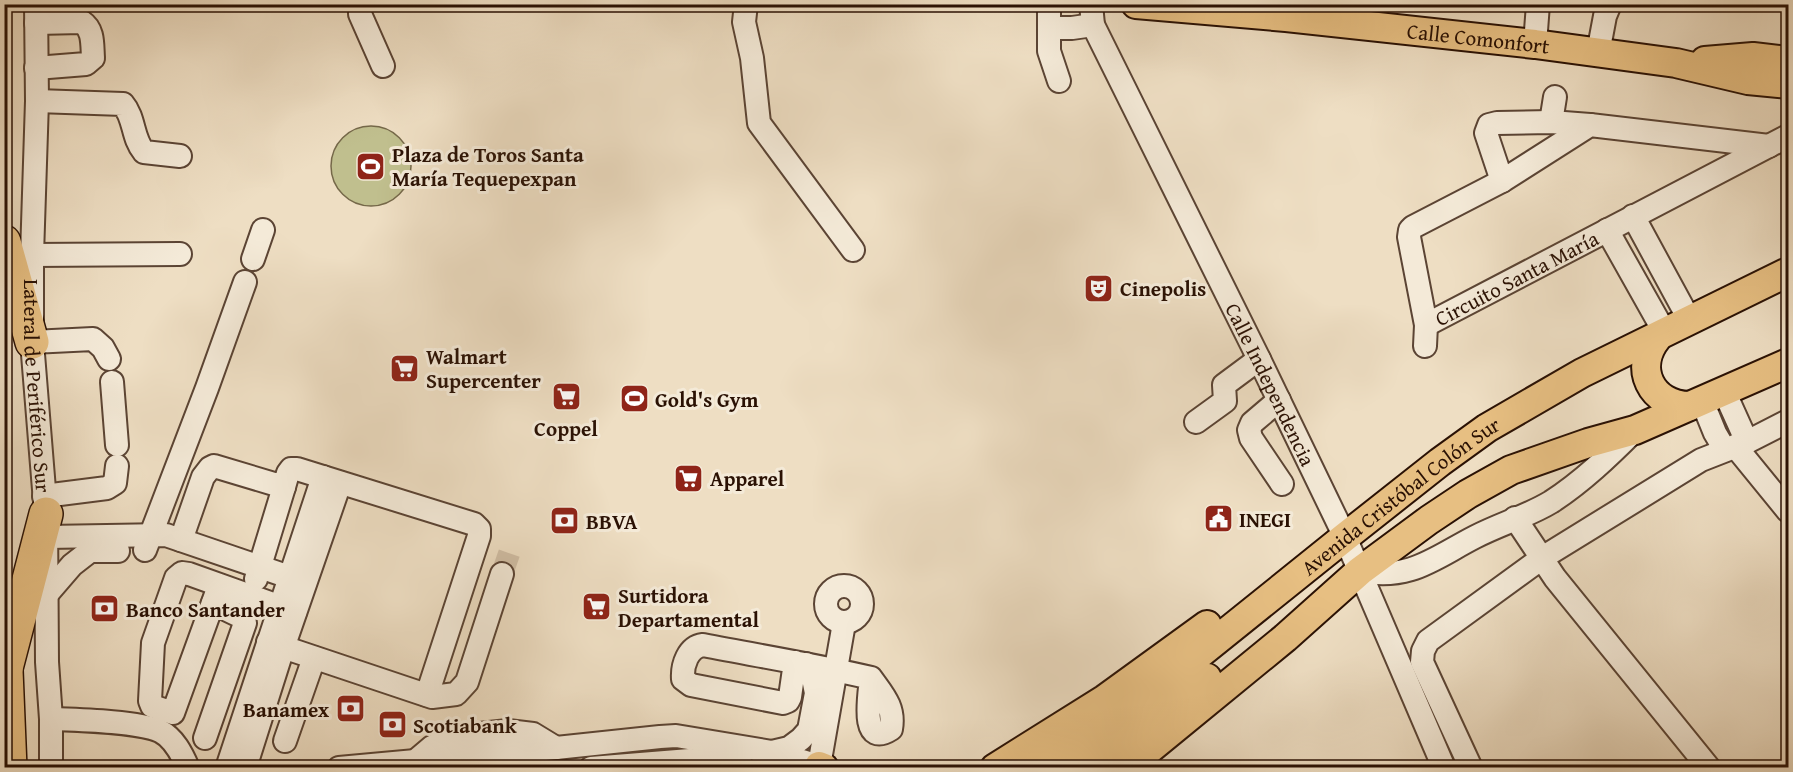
<svg xmlns="http://www.w3.org/2000/svg" width="1793" height="772" font-family="'Gentium Book Plus',serif">
	<style>
		.green { fill: #c0bf8e; stroke: #756849; stroke-width: 1.5 }
		.lines { fill: none; stroke-linecap: round; stroke-linejoin: round }
		.minor-tunnel { stroke: #d1bfa6; stroke-width: 22; stroke-dasharray: 22 11; stroke-linecap: butt }
		.minor-casing { stroke: #5b4434; stroke-width: 26 }
		.major-casing { stroke: #2a1104; stroke-width: 32 }
		.highway-casing { stroke: #2a1104; stroke-width: 36 }
		.minor { stroke: #f4ead8; stroke-width: 22 }
		.major { stroke: #e7bf82; stroke-width: 28 }
		.highway { stroke: #e7bf82; stroke-width: 33 }
		.labels { text-anchor: middle; dominant-baseline: central; stroke-width: 6; stroke-linejoin: round; paint-order: stroke }
		.street-label { font-size: 21px; fill: #2a1104; stroke: #f4ead8 }
		.poi-label { font-size: 21px; font-weight: bold; fill: #2a1104; stroke: #f4ead8; text-anchor: start }
	</style>
	<rect width="100%" height="100%" fill="#eedec3"/>
	<filter id="stains"><feTurbulence type="fractalNoise" baseFrequency=".00333" numOctaves="4"/><feColorMatrix values="0 0 0 0 .2 0 0 0 0 .09 0 0 0 0 .02 0 0 0 .5 -.17"/></filter>
	<radialGradient id="worn" r=".72"><stop offset=".6" stop-color="#630" stop-opacity="0"/><stop offset="1" stop-color="#630" stop-opacity=".3"/></radialGradient>
	<!-- green -->
	<circle class="green" cx="371" cy="166" r="40"/>
	<g class="lines">
		<!-- minor-tunnel -->
		<path class="minor-tunnel" d="M502,574l8,-23"/>
		<defs>
			<g id="minor">
				<path id="s1" d="M36,4l1,97 -5,154v87l14,172 1,148 4,57v49"/>
				<path d="M360,4v10l23,52"/>
				<path d="M746,4l-2,18 8,36 7,65 94,127"/>
				<path d="M1049,4v47l10,30"/>
				<path id="s2" d="M1091,4l2,21 166,334 86,178 99,231"/>
				<path d="M36,23l46,-1c12,8 10,23 11,36l-7,6 -50,4"/>
				<path d="M1049,28h23l21,-3"/>
				<path d="M1535,44l3,-40"/>
				<path d="M1598,53l7,-37 5,-12"/>
				<path d="M37,101l86,3c12,14 9,34 21,48l36,4"/>
				<path d="M1551,122l4,-25"/>
				<path d="M1502,181l-16,-48 3,-8 8,-2 54,-1 39,3"/>
				<path d="M1633,216l57,105"/>
				<path d="M1607,230l58,103"/>
				<path d="M32,255l148,-1"/>
				<path d="M253,259l10,-29"/>
				<path id="s3" d="M1426,325l362,-189"/>
				<path d="M32,342l61,-3 10,9 6,11"/>
				<path d="M1425,346l1,-21 -17,-88 1,-7 3,-3 89,-46 88,-56 179,21"/>
				<path d="M112,382l5,63"/>
				<path d="M1724,391l23,51"/>
				<path d="M1279,400l-27,23 -3,7 2,8 31,46"/>
				<path d="M1702,401l13,32 10,17"/>
				<path d="M1196,422l29,-21 -1,-16 35,-26"/>
				<path d="M1735,446l53,65"/>
				<path d="M44,496l63,-8 8,-5 2,-17"/>
				<path d="M1515,518l40,60 154,190"/>
				<path d="M47,537l119,-2 138,47"/>
				<path d="M181,540l22,-63 7,-9 4,-2 70,21 4,-14 3,-4h6l177,55 5,5v7l-52,159"/>
				<path d="M145,550l62,-162 38,-106"/>
				<path d="M1360,571c50,10 74,-13 115,-34 25,-13 53,-21 76,-35 31,-20 58,-46 84,-72"/>
				<path d="M256,579l28,-92"/>
				<path d="M219,586l-46,127 -21,-7 -2,-5 3,-58 23,-65 6,-5 7,1 106,38"/>
				<circle cx="844" cy="604" r="18"/>
				<path d="M47,594l25,-29 18,-14h28"/>
				<path d="M268,642l164,55 24,-3 11,-12 35,-108"/>
				<path d="M795,662l-5,35 -2,4 -5,2 -92,-18 -8,-6c-1,-14 5,-32 20,-34 56,11 113,20 168,33 12,17 24,29 20,51 -32,21 -21,-37 -20,-51"/>
				<path d="M51,719c27,1 85,2 109,12 14,7 22,23 28,37"/>
				<path d="M205,738l40,-115 -3,-6 -29,-14"/>
				<path d="M285,741l29,-83"/>
				<path d="M772,752l17,-4 12,-9 8,-9 7,-37 -3,-15 -7,-14"/>
				<path d="M419,758l13,-11 19,-10 57,-6 25,3 23,14"/>
				<path d="M819,766l25,-143"/>
				<path d="M227,768l96,-291"/>
				<path d="M245,768l38,-120 57,-165"/>
				<path d="M339,768l217,-20 104,-11 16,-1 96,16 47,14"/>
				<path d="M591,768l99,-8 54,8"/>
				<path d="M1471,768l-49,-106 1,-11 5,-10 114,-83 159,-98 46,-18 41,-21"/>
			</g>
			<g id="major">
				<path id="s4" d="M1136,4l150,13 249,27 141,19 72,17 40,4"/>
				<path d="M1705,61l48,-4 35,4"/>
				<path d="M1657,338c-24,30 -6,67 32,68"/>
				<path d="M819,766l5,2"/>
				<path d="M995,768l110,-69 102,-74"/>
				<path id="s5" d="M1045,768l76,-51 224,-180 95,-75 47,-34 95,-55 206,-101"/>
				<path d="M1084,768l50,-34 73,-56"/>
				<path d="M1123,768l24,-17 138,-113 75,-67 69,-51 39,-26 43,-24 77,-27 47,-13 153,-67"/>
			</g>
			<g id="highway">
				<path d="M4,242l28,100"/>
				<path d="M5,646l5,122"/>
				<path d="M6,668l40,-154"/>
			</g>
		</defs>
		<!-- minor casing -->
		<use href="#minor" class="minor-casing"/>
		<!-- major casing -->
		<use href="#major" class="major-casing"/>
		<!-- highway casing -->
		<use href="#highway" class="highway-casing"/>
		<!-- minor -->
		<use href="#minor" class="minor"/>
		<!-- major -->
		<use href="#major" class="major"/>
		<!-- highway -->
		<use href="#highway" class="highway"/>
	</g>
	<!-- icons -->
	<defs>
		<symbol id="stadium-square" viewBox="-11 -11 22 22"><rect x="-9" y="-9" width="18" height="18" rx="4" fill="#8f2418" stroke="#f4ead8"/><path d="M0-5a6.5 5 0 1 0 0 10a6.5 5 0 1 0 0-10ZM-3.5-1.8h7v3.6h-7Z" fill="#fff"/></symbol>
		<symbol id="theatre-square" viewBox="-11 -11 22 22"><rect x="-9" y="-9" width="18" height="18" rx="4" fill="#8f2418" stroke="#f4ead8"/><path d="M-5-5.5Q0-4 5-5.5V0Q5 5 0 6Q-5 5-5 0ZM-3.3-2.5H-1v1.5H-3.3ZM1-2.5H3.3v1.5H1ZM-2.8 1Q0 5.5 2.8 1Z" fill="#fff"/></symbol>
		<symbol id="supermarket-square" viewBox="-11 -11 22 22"><rect x="-9" y="-9" width="18" height="18" rx="4" fill="#8f2418" stroke="#f4ead8"/><path d="M-6-5.5h2.5l.6 2H6L4.5 2H-2.5L-4.4-4H-6ZM-1.5 3.2a1.3 1.3 0 1 0 .1 0ZM3 3.2a1.3 1.3 0 1 0 .1 0Z" fill="#fff"/></symbol>
		<symbol id="civic-square" viewBox="-11 -11 22 22"><rect x="-9" y="-9" width="18" height="18" rx="4" fill="#8f2418" stroke="#f4ead8"/><path d="M-.6-6.5H3V-4.5H.6V-3L4-1V1h2V6H-6V1h2V-1L-.6-3ZM-1.2 2.5V6h2.4V2.5Z" fill="#fff"/></symbol>
		<symbol id="bank-square" viewBox="-11 -11 22 22"><rect x="-9" y="-9" width="18" height="18" rx="4" fill="#8f2418" stroke="#f4ead8"/><path d="M-6-4H6V4H-6ZM0-2.3a2.3 2.3 0 1 0 0 4.6a2.3 2.3 0 1 0 0-4.6Z" fill="#fff"/></symbol>
	</defs>
	<g fill-rule="evenodd">
		<use href="#stadium-square" x="354" y="150" width="33" height="33"/>
		<use href="#theatre-square" x="1082" y="272" width="33" height="33"/>
		<use href="#supermarket-square" x="388" y="352" width="33" height="33"/>
		<use href="#supermarket-square" x="550" y="380" width="33" height="33"/>
		<use href="#stadium-square" x="618" y="382" width="33" height="33"/>
		<use href="#supermarket-square" x="672" y="462" width="33" height="33"/>
		<use href="#civic-square" x="1202" y="502" width="33" height="33"/>
		<use href="#bank-square" x="548" y="504" width="33" height="33"/>
		<use href="#supermarket-square" x="580" y="590" width="33" height="33"/>
		<use href="#bank-square" x="88" y="592" width="33" height="33"/>
		<use href="#bank-square" x="334" y="692" width="33" height="33"/>
		<use href="#bank-square" x="376" y="708" width="33" height="33"/>
	</g>
	<g class="labels">
		<!-- street labels -->
		<g class="street-label">
			<text stroke="none"><textPath href="#s4" startOffset="344">Calle Comonfort</textPath></text>
			<text stroke="none"><textPath href="#s3" startOffset="102">Circuito Santa María</textPath></text>
			<text stroke="none"><textPath href="#s2" startOffset="422">Calle Independencia</textPath></text>
			<text stroke="none"><textPath href="#s1" startOffset="382">Lateral de Periférico Sur</textPath></text>
			<text stroke="none"><textPath href="#s5" startOffset="448">Avenida Cristóbal Colón Sur</textPath></text>
		</g>
		<!-- poi labels -->
		<g class="poi-label">
			<text x="392" y="154">Plaza de Toros Santa<tspan x="392" dy="24">María Tequepexpan</tspan></text>
			<text x="1120" y="288">Cinepolis</text>
			<text x="426" y="356">Walmart<tspan x="426" dy="24">Supercenter</tspan></text>
			<text x="655" y="399">Gold's Gym</text>
			<text x="566" y="428" text-anchor="middle">Coppel</text>
			<text x="710" y="478">Apparel</text>
			<text x="1239" y="519">INEGI</text>
			<text x="586" y="521">BBVA</text>
			<text x="618" y="595">Surtidora<tspan x="618" dy="24">Departamental</tspan></text>
			<text x="126" y="609">Banco Santander</text>
			<text x="329" y="709" text-anchor="end">Banamex</text>
			<text x="413" y="725">Scotiabank</text>
		</g>
	</g>
	<!-- margin -->
	<rect width="1793" height="772" fill="none" stroke="#eedec3" stroke-width="24"/>
	<rect x="6" y="6" width="1781" height="760" fill="none" stroke="#2a1104" stroke-width="3"/>
	<rect x="12" y="12" width="1769" height="748" fill="none" stroke="#2a1104" stroke-width="1.5"/>
	<rect width="100%" height="100%" filter="url(#stains)"/>
	<rect width="100%" height="100%" fill="url(#worn)"/>
</svg>
